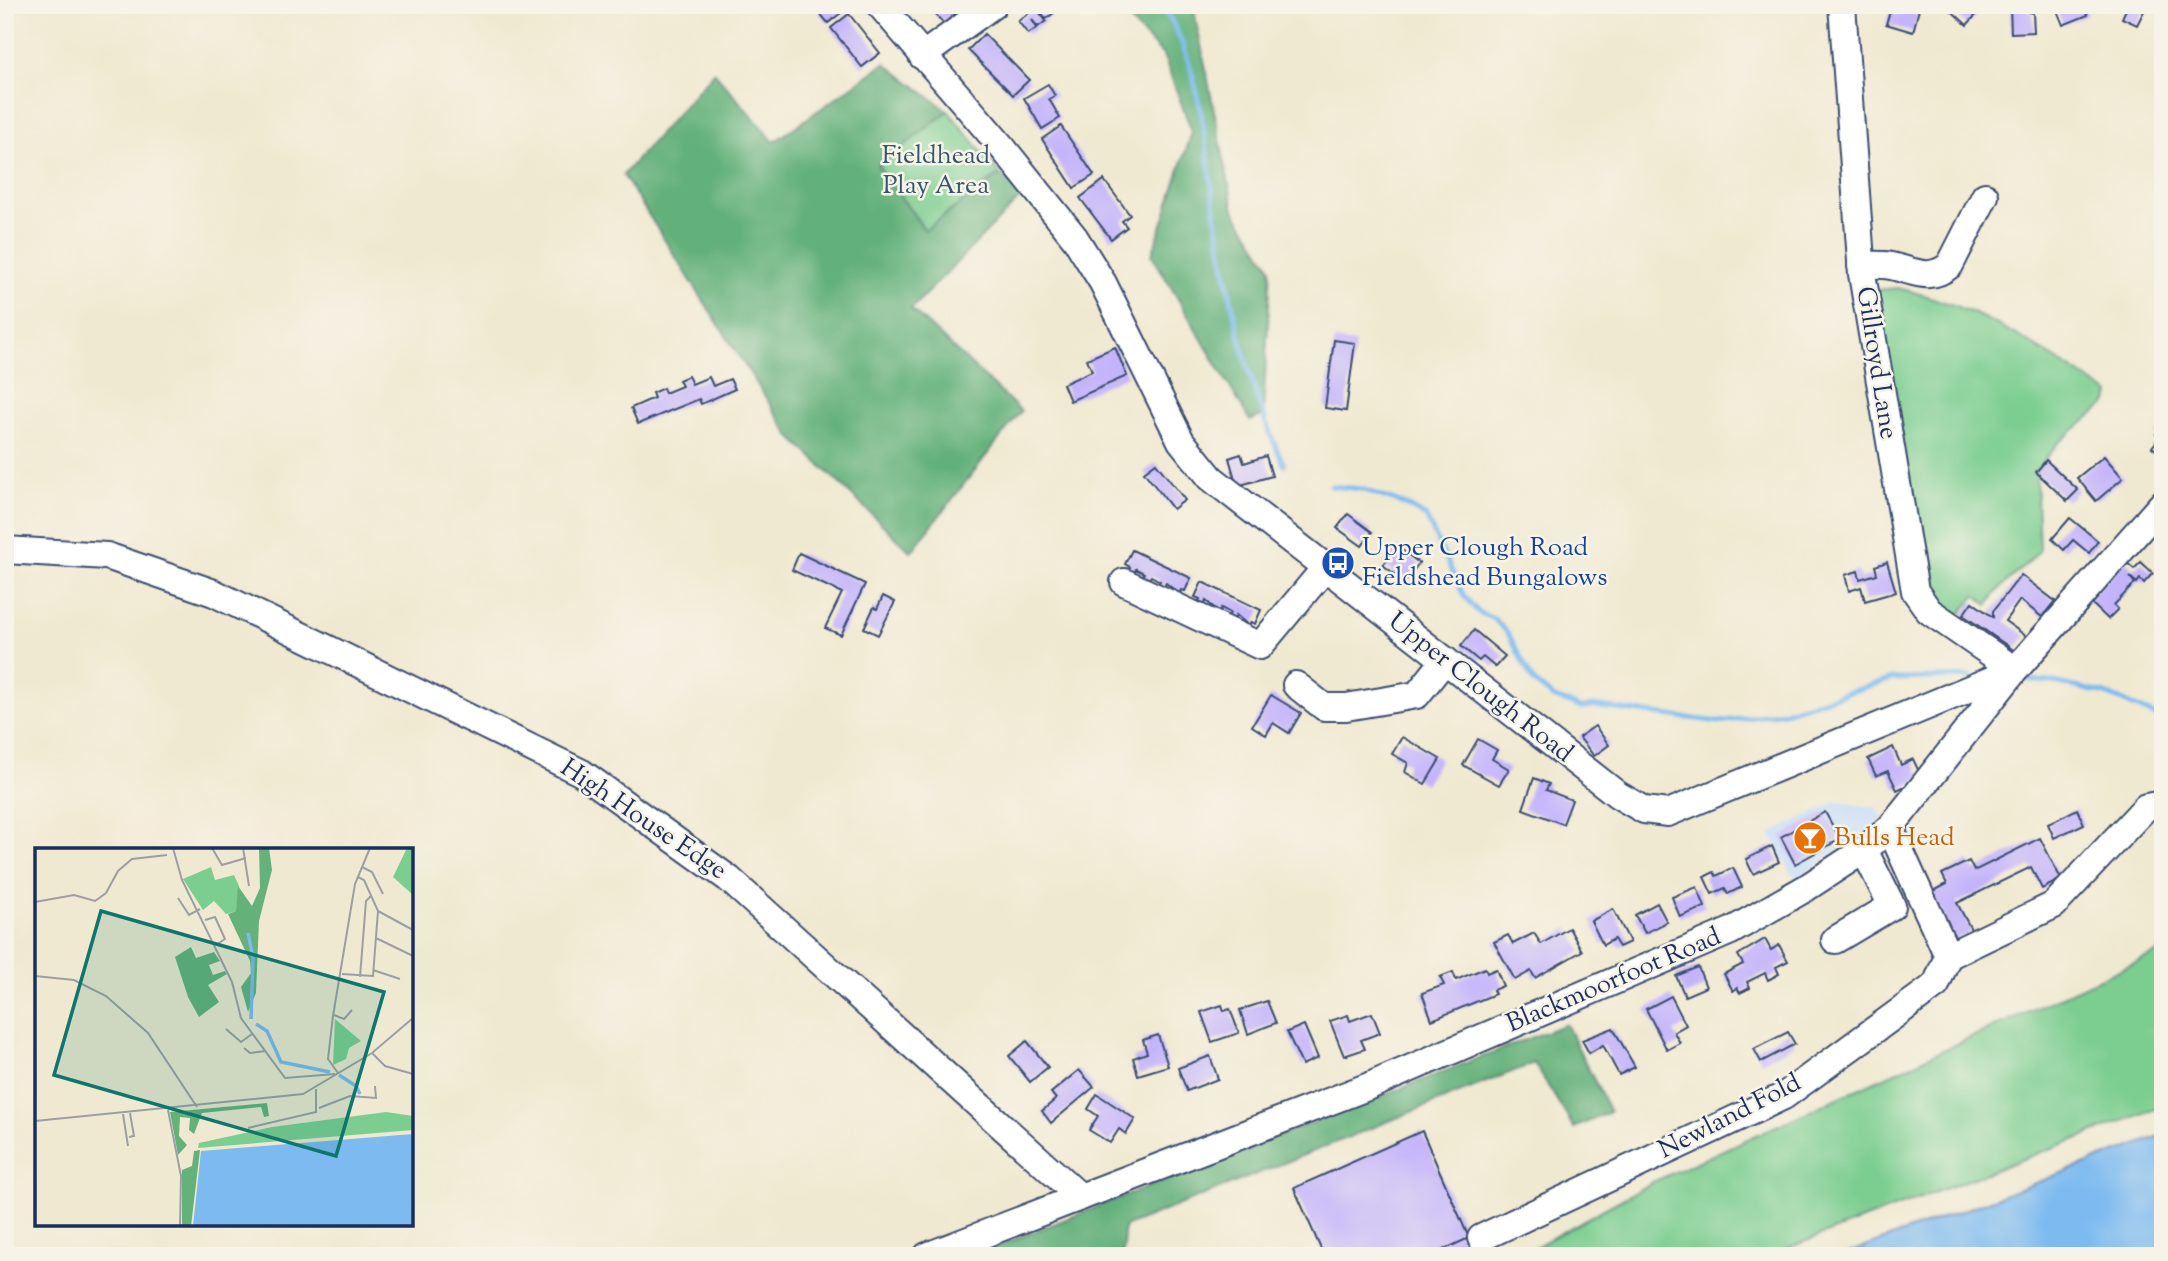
<svg xmlns="http://www.w3.org/2000/svg" width="2168" height="1261" font-family="'Sorts Mill Goudy',serif">
	<style>
		.built { fill: #c7ddf9 }
		.green { fill: #7bce90; stroke: #4b7e77; stroke-width: 2 }
		.forest { fill: #64b17a; stroke: #40706c; stroke-width: 2 }
		.water { fill: #7cbaf0; stroke: #4c74a7; stroke-width: 2 }
		.lines { fill: none; stroke-linecap: round; stroke-linejoin: round }
		.stream { stroke: #7cbaf0; stroke-width: 5 }
		.building { fill: #c2b3fb }
		.minor-casing { stroke: #3b4b6f; stroke-width: 30 }
		.minor { stroke: #fff; stroke-width: 26 }
		.labels { text-anchor: middle; dominant-baseline: central; stroke-width: 5; stroke-linejoin: round; paint-order: stroke }
		.park-label { font-size: 26px; fill: #33576a; stroke: #f7f3e8 }
		.street-label { font-size: 26px; fill: #1b2f5e; stroke: #f7f3e8 }
		.transit-label { font-size: 26px; fill: #164399; stroke: #f7f3e8; text-anchor: start }
		.food-label { font-size: 26px; fill: #c56008; stroke: #f7f3e8; text-anchor: start }
		.inset-river { fill: none; stroke: #7cbaf0; stroke-width: 3.5 }
		.inset-road { fill: none; stroke: #9b9fa3; stroke-width: 2 }
		.view { fill: #0f766e; fill-opacity: 0.15; stroke: #0f766e; stroke-width: 3.5 }
		.inset-edge { fill: none; stroke: #1b2f5e; stroke-width: 3.5 }
	</style>
	<rect width="100%" height="100%" fill="#f7f3e8"/>
	<filter id="ink" filterUnits="userSpaceOnUse"><feTurbulence type="fractalNoise" baseFrequency=".0143" numOctaves="2"/><feDisplacementMap in="SourceGraphic" scale="14" xChannelSelector="R" yChannelSelector="G"/><feConvolveMatrix kernelMatrix="1 2 1 2 8 2 1 2 1" color-interpolation-filters="sRGB"/></filter>
	<filter id="wash" filterUnits="userSpaceOnUse"><feTurbulence type="fractalNoise" baseFrequency=".00686" numOctaves="4" result="noise"/><feDisplacementMap in="SourceGraphic" scale="28" xChannelSelector="R" yChannelSelector="G"/><feGaussianBlur stdDeviation="1.57" result="paint"/><feColorMatrix in="noise" values="0 0 0 0 0 0 0 0 0 0 0 0 0 0 0 0 0 1.4 0 .05"/><feComposite in="paint" operator="in"/></filter>
	<g filter="url(#wash)">
		<rect width="100%" height="100%" fill="#f0e9d1"/>
		<!-- built -->
		<path class="built" d="M1835,802l40,5 9,12 -88,61 -26,-46z"/>
		<!-- green -->
		<g class="green">
			<path d="M948,111l52,63 -75,56 -47,-64z"/>
			<path d="M1898,288c85,20 140,59 212,106l-2,8 -51,42 -21,28 3,79c-17,20 -39,32 -51,54l-12,-10 -20,24 -27,-23 -53,-306z"/>
			<path d="M2163,950v156l-396,150h-248l134,-74z"/>
		</g>
		<!-- forest -->
		<g class="forest">
			<path d="M1115,5h78l41,205 37,58 -8,147 -13,6 -98,-166 40,-123 -29,-77z"/>
			<path d="M885,63l63,48 -70,55 47,64 75,-56 24,20 -113,115 110,102 -110,141 -120,-115 -168,-262 91,-103 60,70z"/>
			<path d="M1566,1024l44,88 -36,16 -40,-65 -410,164 -1,29h-152z"/>
		</g>
		<!-- water -->
		<path class="water" d="M2163,1135v121h-322z"/>
		<g class="lines">
			<!-- stream -->
			<g class="stream">
				<path d="M1162,5c42,62 44,153 56,225 14,81 31,161 66,235"/>
				<path d="M1331,486l31,3 44,16 20,12 38,79 14,16 16,7 14,14 25,48 20,16 29,11 10,-2 128,16 64,-10 108,-33 79,-2"/>
				<path d="M2019,679l40,4 47,11 57,25"/>
			</g>
		</g>
		<g id="blocks">
			<!-- building -->
			<g class="building">
				<path d="M813,5h30l3,4 -18,14z"/>
				<path d="M927,5h29l4,4 -16,15z"/>
				<path d="M1036,5h28l-18,14z"/>
				<path d="M1892,5h28l-7,27 -27,-8z"/>
				<path d="M1945,5h40l-18,20z"/>
				<path d="M2010,5h18v7l5,1 1,19 -23,1z"/>
				<path d="M2055,5h29l4,10 -25,10z"/>
				<path d="M2128,5h19l-10,20 -15,-7z"/>
				<path d="M1036,8l10,13 -8,6 -6,-7 5,8 -9,6 -10,-13z"/>
				<path d="M849,14l31,39 -18,14 -31,-39z"/>
				<path d="M984,34l45,46 -16,15 -45,-45z"/>
				<path d="M1048,84l7,12 -6,3 11,19 -18,11 -18,-31z"/>
				<path d="M1061,126l33,49 -20,13 -32,-49z"/>
				<path d="M1104,180l26,35 -8,6 5,6 -16,12 -31,-41z"/>
				<path d="M1334,340l21,3 -9,68 -21,-3z"/>
				<path d="M1115,347l12,29 -57,25 -7,-17 29,-13 -5,-12z"/>
				<path d="M688,376l4,8 17,-7 4,9 17,-7 5,10 -34,15 -2,-5 -61,25 -7,-16 23,-10 -2,-5 11,-5 2,5 17,-7 -3,-6z"/>
				<path d="M2163,425v30l-11,-8 8,-10 -4,-3z"/>
				<path d="M1241,454l3,9 22,-7 6,20 -35,10 -8,-28z"/>
				<path d="M2104,456l19,22 -27,23 -19,-23z"/>
				<path d="M2046,460l32,30 -11,11 -31,-29z"/>
				<path d="M1156,463l29,37 -12,9 -29,-37z"/>
				<path d="M1348,514l24,18 -10,14 -25,-18z"/>
				<path d="M2070,518l28,23 -9,12 -16,-13 -9,10 -12,-11z"/>
				<path d="M1398,547l21,16 -14,19 -22,-17z"/>
				<path d="M1132,550l59,28 -6,13 -4,-1 -2,4 -13,-11 -2,4 -6,-3 2,-3 -9,-5 -3,4 -6,-3 2,-4 -8,-4 -2,5 -6,-3 2,-4 -5,-3z"/>
				<path d="M799,553l66,31 -24,51 -16,-7 17,-35 -50,-23z"/>
				<path d="M2125,561l9,8 7,-7 12,11 -9,10 -4,-4 -3,4 -7,-6 5,6 -21,22 4,4 -10,10 -20,-19z"/>
				<path d="M1887,562l9,30 -31,9 -4,-14 -12,4 -4,-16 13,-4 2,8 17,-5 -2,-8z"/>
				<path d="M2021,575l34,26 -13,16 -22,-17 -15,21 21,15 -11,15 -52,-36 9,-13 21,15v-6z"/>
				<path d="M1202,582l59,28 -6,14 -4,-2 -2,4 -13,-11 -2,5 -6,-3 2,-4 -9,-5 -2,4 -13,-11 -2,5 -6,-3 2,-4 -5,-2z"/>
				<path d="M883,596l12,6 -17,33 -14,-7 10,-21 3,2z"/>
				<path d="M1474,630l31,26 -10,11 -12,-10 -4,4 -18,-15z"/>
				<path d="M1271,695l30,18 -12,20 -16,-10 -7,12 -14,-9z"/>
				<path d="M1595,726l14,19 -15,11 -15,-19z"/>
				<path d="M1402,737l38,22 -15,25 -20,-12 3,-9 -16,-9z"/>
				<path d="M1478,739l19,11 -5,9 17,10 -10,16 -36,-20z"/>
				<path d="M1893,747l8,18 12,-6 9,19 -25,12 -9,-19 -12,5 -8,-17z"/>
				<path d="M1534,778l15,6 -3,6 26,10 -9,24 -40,-15z"/>
				<path d="M2077,809l7,15 -30,14 -6,-14z"/>
				<path d="M1825,812l15,27 -45,25 -14,-27z"/>
				<path d="M2040,838l21,41 -19,10 -11,-22 -74,36 15,28 -17,9 -23,-48 15,-8 -5,-10 27,-13 5,10z"/>
				<path d="M1772,846l7,16 -26,12 -7,-15z"/>
				<path d="M1733,868l9,19 -14,7 -3,-6 -13,6 -8,-17 10,-5 2,4z"/>
				<path d="M1697,887l8,20 -25,10 -8,-20z"/>
				<path d="M1657,903l10,19 -22,11 -10,-18z"/>
				<path d="M1613,909l17,33 -11,5 -5,-8 -11,6 -12,-24z"/>
				<path d="M1569,928l13,23 -47,27 -4,-7 -16,9 -21,-38 14,-7 5,9 21,-11 7,11z"/>
				<path d="M1765,939l6,11 8,-5 9,16 -12,6 3,7 -11,6 -3,-7 -18,9 3,6 -10,5 -3,-5 -4,3 -9,-17 19,-10 -5,-9z"/>
				<path d="M1698,967l8,20 -21,9 -9,-20z"/>
				<path d="M1485,968l2,5 9,-4 7,17 -10,4 2,4 -63,26 -10,-27 22,-8 -4,-8 13,-5 3,8z"/>
				<path d="M1671,996l15,29 -12,7 6,11 -13,7 -21,-41z"/>
				<path d="M1267,1001l9,22 -28,11 -8,-24z"/>
				<path d="M1222,1005l2,6 6,-2 9,24 -27,9 -11,-30z"/>
				<path d="M1372,1013l8,20 -19,7 4,9 -21,7 -14,-35 18,-6 2,6z"/>
				<path d="M1304,1025l14,33 -16,7 -15,-33z"/>
				<path d="M1613,1028l22,39 -16,8 -16,-30 -14,8 -7,-13z"/>
				<path d="M1788,1032l7,12 -34,18 -7,-13z"/>
				<path d="M1158,1035l10,31 -30,9 -5,-17 14,-5 -4,-13z"/>
				<path d="M1027,1041l21,26 -18,15 -21,-26z"/>
				<path d="M1210,1056l8,23 -31,12 -9,-23z"/>
				<path d="M1079,1070l15,17 -43,36 -9,-12 14,-12 -5,-6z"/>
				<path d="M1097,1094l38,25 -9,15 -7,-5 -9,14 -21,-13 9,-14 -10,-7z"/>
				<path d="M1422,1131l47,107 -39,18h-106l-30,-68z"/>
			</g>
		</g>
	</g>
	<g filter="url(#ink)">
		<use href="#blocks" fill-opacity="0" stroke="#3b4b6f" stroke-width="2"/>
		<g class="lines">
			<defs>
				<g id="minor">
					<path d="M880,5l122,142 73,91 28,45 78,158 30,37 407,317 26,15 24,3 347,-143"/>
					<path d="M1842,5l20,269 53,317 14,20 86,59"/>
					<path d="M922,56l71,-51"/>
					<path d="M1861,265c10,0 20,-1 30,1 23,5 39,16 59,-1l35,-69"/>
					<path d="M5,550l102,6 107,37 368,180 147,106 349,316"/>
					<path d="M1124,582l136,64 66,-79"/>
					<path d="M1296,685l28,22h22l71,-12 28,-35"/>
					<path d="M1835,940l57,-34 -28,-56"/>
					<path d="M1948,956l106,-51 92,-98 17,-3"/>
					<path d="M1481,1238l303,-142 152,-111 12,-29 -58,-128"/>
					<path d="M927,1256l440,-169 364,-156 75,-43 58,-38 26,-22 125,-158 148,-167"/>
				</g>
			</defs>
			<!-- minor casing -->
			<use href="#minor" class="minor-casing"/>
			<!-- minor -->
			<use href="#minor" class="minor"/>
		</g>
	</g>
	<!-- icons -->
	<defs>
		<symbol id="bus-disc" viewBox="-11 -11 22 22"><circle r="9.5" fill="#1a4fb4" stroke="#f7f3e8"/><path d="M-5-6H5V4H4V6H2V4H-2V6H-4V4H-5ZM-3.5-4V0h7V-4ZM-3.5 1.2v1.5H-2V1.2ZM2 1.2v1.5H3.5V1.2Z" fill="#fff"/></symbol>
		<symbol id="bar-disc" viewBox="-11 -11 22 22"><circle r="9.5" fill="#e8710a" stroke="#f7f3e8"/><path d="M-6-5H6L.8 .8V4.5H3.5V6h-7V4.5H-.8V.8Z" fill="#fff"/></symbol>
	</defs>
	<g fill-rule="evenodd">
		<use href="#bus-disc" x="1319" y="544" width="38" height="38"/>
		<use href="#bar-disc" x="1791" y="819" width="38" height="38"/>
	</g>
	<g class="labels">
		<!-- park labels -->
		<g class="park-label">
			<text x="936" y="156">Fieldhead<tspan x="936" dy="30">Play Area</tspan></text>
		</g>
		<!-- street labels -->
		<g class="street-label">
			<text transform="translate(1876 363) rotate(81)">Gillroyd Lane</text>
			<text transform="translate(1480 688) rotate(38)">Upper Clough Road</text>
			<text transform="translate(643 820) rotate(34)">High House Edge</text>
			<text transform="translate(1614 981) rotate(-23)">Blackmoorfoot Road</text>
			<text transform="translate(1730 1117) rotate(-27)">Newland Fold</text>
		</g>
		<!-- transit labels -->
		<g class="transit-label">
			<text x="1362" y="548">Upper Clough Road<tspan x="1362" dy="30">Fieldshead Bungalows</tspan></text>
		</g>
		<!-- food labels -->
		<g class="food-label">
			<text x="1834" y="838">Bulls Head</text>
		</g>
	</g>
	<!-- overview -->
	<g transform="translate(35 848)">
		<rect width="378" height="378" fill="#f0e9d1"/>
		<path d="M372,0h6v47l-20,-18zM176,19l4,13 19,-5 5,11 -3,25 -10,3 -12,-13 -11,9 -20,-31zM300,171l26,22 -12,7 -3,11 -13,6zM351,264l27,4v14l-215,18 1,-5 73,-16z" fill="#7bce90"/>
		<path d="M224,0h10l3,22 -13,51 -3,72 -8,19 -7,-25 10,-14 -1,-12 -22,-47 8,-3 2,-25 14,20 8,-18zM156,99l5,11 18,-6 6,9 -11,4 4,10 12,-4 2,3 -19,11 11,17 -20,15 -11,-20 -13,-40zM232,255l2,13 -5,1 -3,-10 -59,6 -8,21 -5,-4 1,-12 -10,-1 -1,19 8,9 -9,10 -8,-43zM165,302l-9,76h-9v-56l10,-4 2,-15z" fill="#64b17a"/>
		<path d="M378,286v92h-220l8,-75z" fill="#7cbaf0"/>
		<path class="inset-river" d="M213,85l5,25 -2,61M221,176l11,7 14,31 49,10M304,227l17,11 4,8"/>
		<path class="inset-road" d="M138,0l9,32 50,102 9,36 44,60 50,-4M177,0l10,17 24,-7M208,0l6,38M327,19l10,5 11,22M143,50l11,17 11,-6M0,54l39,-7 21,6 11,-8 12,-22 14,-12 35,-4M343,63l35,19M170,72l10,-3 10,22 -9,6M341,90l37,18M338,122l27,9M307,126l31,2 5,-65 -14,-31 -6,-3M0,128l39,4 32,16 42,37 49,74M325,129l6,-76 5,-5M299,167l10,4 8,-9M191,181l15,13 11,-8M209,200l6,5 15,-2M337,205l13,13 28,8M303,225l-10,-14 5,-43 22,-132 15,-36M284,260l31,-12 26,2 -1,-12M133,262l13,66 -1,50M88,266l5,32M0,273l268,-27 69,-41 41,-35M213,280l68,-16v-23M94,289l5,-1 -4,-23"/>
		<path class="view" d="M66,63l283,81 -48,164 -282,-81z"/>
		<rect width="378" height="378" class="inset-edge"/>
	</g>
	<!-- margin -->
	<rect width="2168" height="1261" fill="none" stroke="#f7f3e8" stroke-width="28"/>
</svg>
